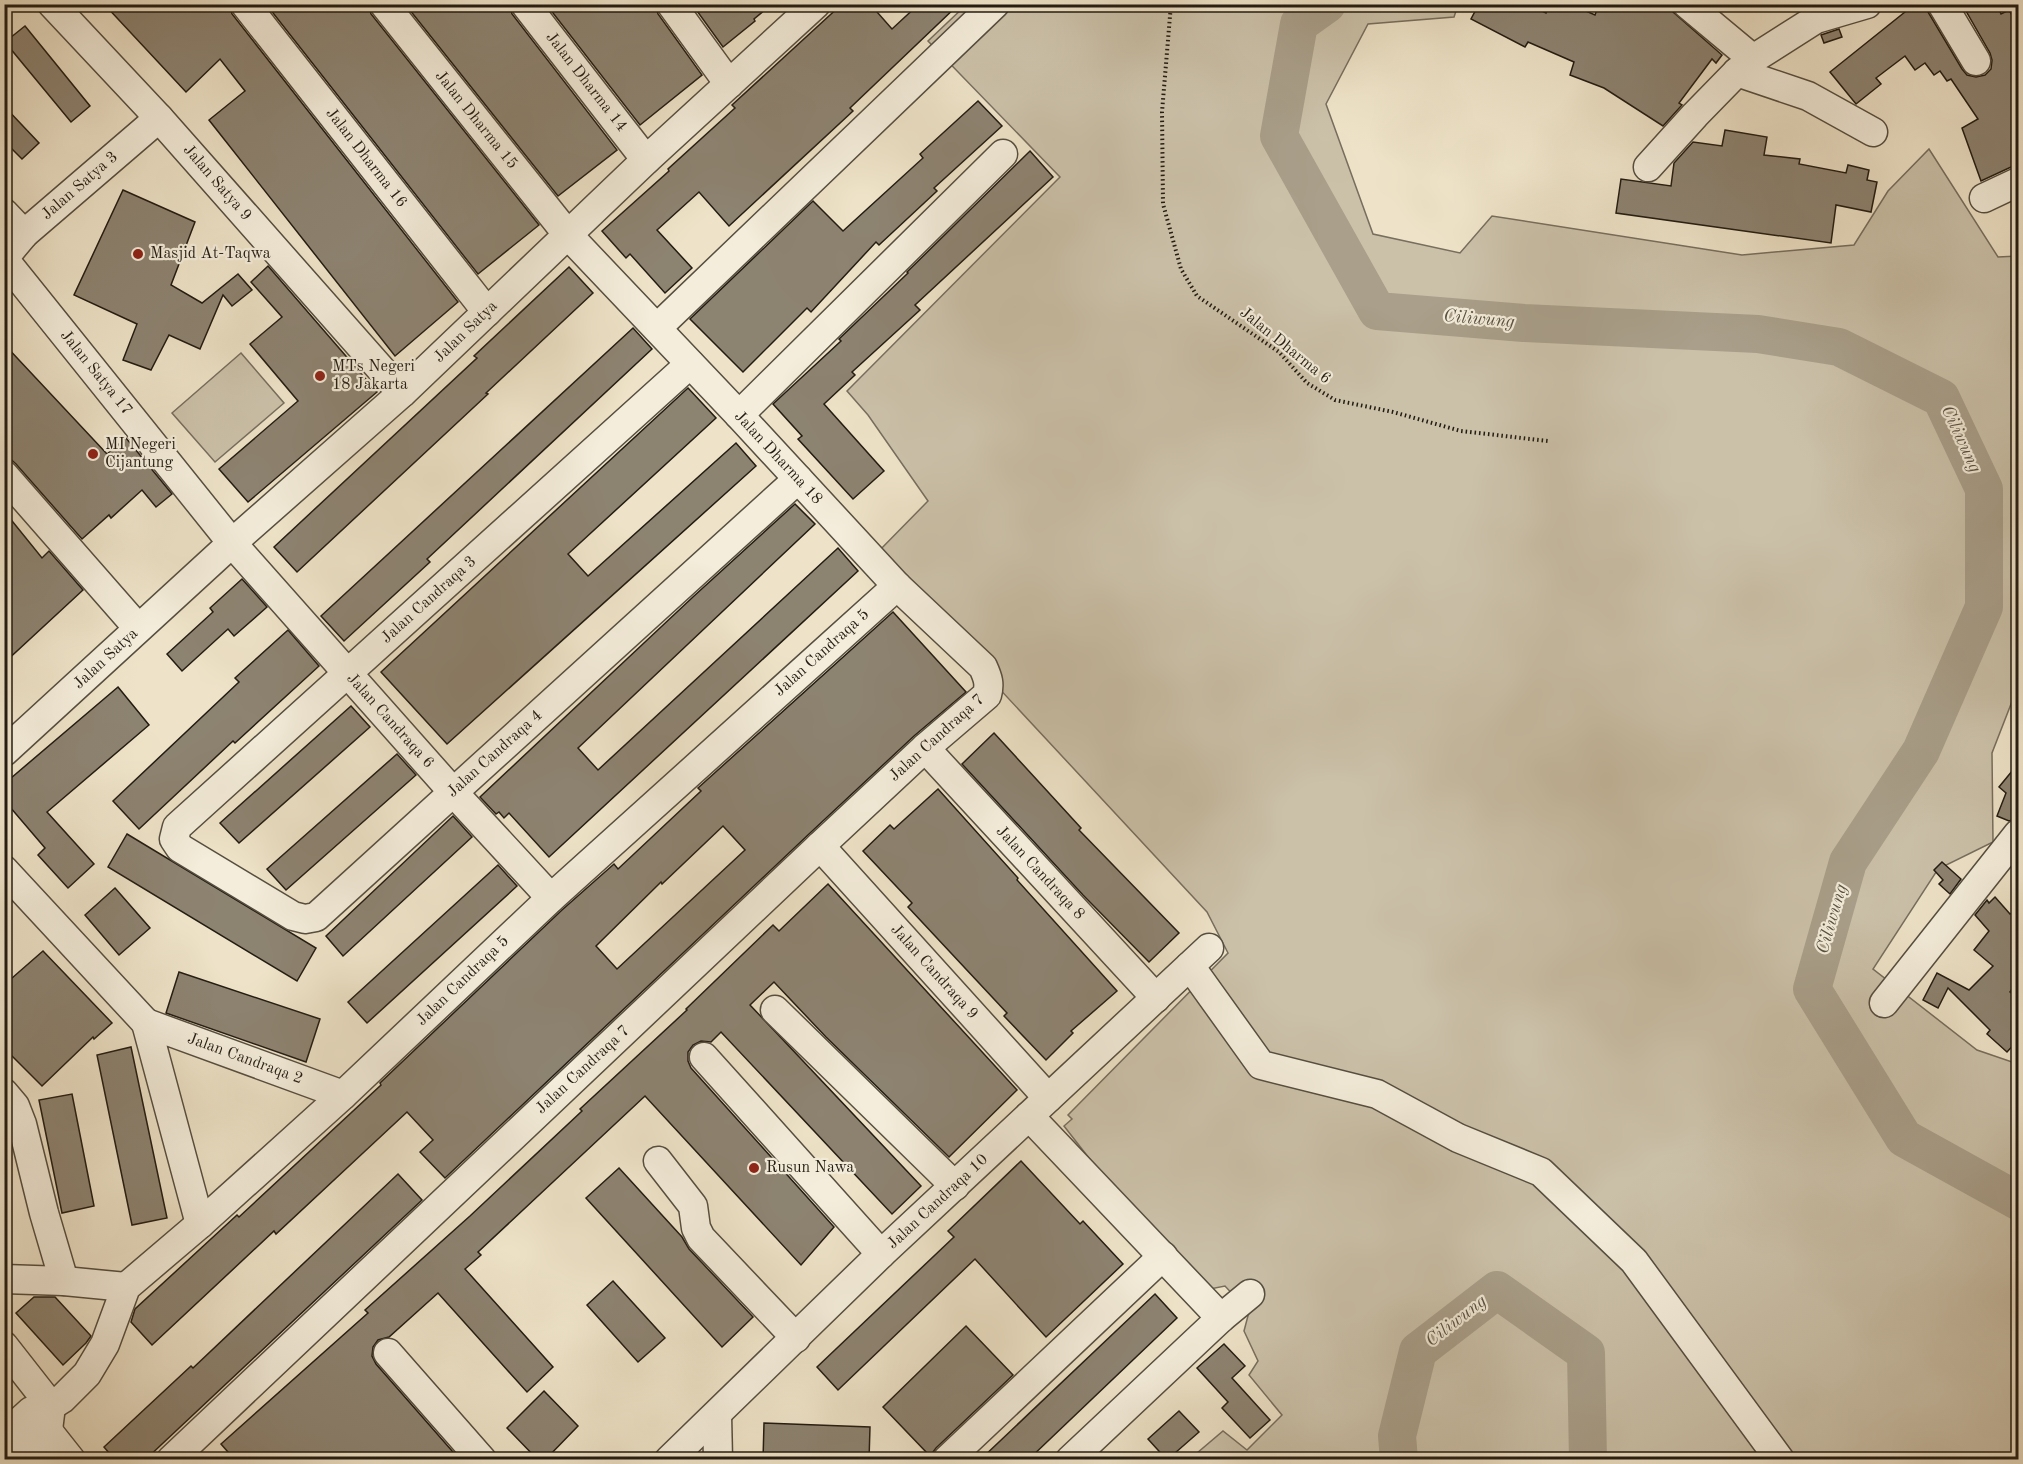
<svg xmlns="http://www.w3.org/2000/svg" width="2023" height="1464" font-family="'Old Standard TT',serif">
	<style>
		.green { fill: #cbc1a9; stroke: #776e5e; stroke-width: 1.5 }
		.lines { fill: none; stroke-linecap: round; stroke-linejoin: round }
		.river { stroke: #a99f8a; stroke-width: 38 }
		.building { fill: #8d8371; stroke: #231c12; stroke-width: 1.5; fill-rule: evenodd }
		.minor-casing { stroke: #564e40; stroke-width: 31 }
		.path { stroke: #231c12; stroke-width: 4; stroke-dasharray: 1.5 3; stroke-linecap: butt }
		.minor { stroke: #f4eddb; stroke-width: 28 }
		.poi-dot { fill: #8f2418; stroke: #f4eddb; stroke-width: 2 }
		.labels { text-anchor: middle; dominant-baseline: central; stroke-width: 4.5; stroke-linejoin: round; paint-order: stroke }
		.street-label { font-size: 16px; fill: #231c12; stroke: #f4eddb }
		.poi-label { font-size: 16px; fill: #231c12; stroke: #f4eddb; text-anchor: start }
		.water-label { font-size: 18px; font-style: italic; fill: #595042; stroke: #f4eddb }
	</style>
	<rect width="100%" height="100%" fill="#eee3c8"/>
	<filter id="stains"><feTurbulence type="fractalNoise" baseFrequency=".00333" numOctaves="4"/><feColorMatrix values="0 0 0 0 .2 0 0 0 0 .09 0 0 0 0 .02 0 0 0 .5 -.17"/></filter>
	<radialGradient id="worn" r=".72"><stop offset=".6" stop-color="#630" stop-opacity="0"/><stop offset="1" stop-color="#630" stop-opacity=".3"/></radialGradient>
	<!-- green -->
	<g class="green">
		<path d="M966,5h492l-4,12 -86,7 -42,80 47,130 87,19 32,-37 250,39 112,-10 34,-54 41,-42 69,108 20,-1v430l-26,67 1,89 -55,27 -65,100 104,81 41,14v395h-828l33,-28 24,19 35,-35 -33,-40 9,-14 -14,-30 5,-19 -24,-26 -15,3 -79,-77 -67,-86 8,-7 -4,-4 160,-162 -21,-41 -332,-357 53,-54 -60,-86 -21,-24 213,-214 -132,-136z"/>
		<path d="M241,353l43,50 -69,59 -43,-49z"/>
	</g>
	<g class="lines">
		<!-- river -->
		<g class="river">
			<path d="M1327,4l-28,20 -20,112 98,175 147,12 234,11 81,13 102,51 43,91v118l-63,144 -73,111 -36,127 92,149 114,63"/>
			<path d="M1399,1460l-2,-24 21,-85 79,-61 89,63 2,107"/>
		</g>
	</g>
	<!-- building -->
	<g class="building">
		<path d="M104,4h125l3,10 226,288 -63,54 -186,-236 36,-29 -25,-32 -34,33z"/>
		<path d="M266,4h102l3,10 168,211 -61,49z"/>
		<path d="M405,4h104l3,10 105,136 -59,46z"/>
		<path d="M546,4h109l3,10 44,61 -62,50z"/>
		<path d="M692,4h80l-18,15 1,2 -32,26z"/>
		<path d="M842,4h28l22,25 27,-25h40l-109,104 3,3 -124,115 -30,-34 -42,38 35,38 -27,25 -35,-39 -4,4 -24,-27 67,-60 -1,-2 67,-61 -3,-3z"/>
		<path d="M1479,4h48l19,9 3,-9h21l25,11 4,-11h62l12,8 49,43 -6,8 -4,-4 -33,44 3,2 -19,21 -59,-38 -34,-13 4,-13 -46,-20 -3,5 -54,-28z"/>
		<path d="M1915,4h11l2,8 34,57 5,6 9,2 9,-2 6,-6 1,-9 -2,-7 -28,-49h35l4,10 8,-4 10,17v49l-7,4 7,12v74l-8,1 -30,14 -19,-53 16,-9 -27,-40 -4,2 -7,-10 -6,4 -9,-12 -10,7 -10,-14 -29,22 5,6 -25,20 -26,-32z"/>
		<path d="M25,26l65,80 -19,16 -66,-80z"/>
		<path d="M1839,29l3,8 -18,6 -3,-8z"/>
		<path d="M978,101l24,25 -68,62 3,3 -58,54 -3,-3 -65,70 -4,-4 -64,64 -53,-53 123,-118 30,30 80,-73 -3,-4z"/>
		<path d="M4,106l35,37 -17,16 -18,-18z"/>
		<path d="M1725,130l42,7 -3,18 36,4 -1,5 47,9 2,-8 21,5 -2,10 10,2 -6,30 -35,-7 -5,38 -215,-30 5,-34 50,7 3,-23 19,-21 29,4z"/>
		<path d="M1030,151l23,26 -138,128 5,5 -68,62 3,3 -31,29 60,67 -31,28 -55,-60 4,-3 -29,-32 68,-63 -2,-2 69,-66 -1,-1z"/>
		<path d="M123,190l72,32 -24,63 31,18 36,-29 14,16 -20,16 -9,-11 -23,54 -31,-14 -18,35 -28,-10 14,-36 -63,-29z"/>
		<path d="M268,266l109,126 -129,110 -29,-33 79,-68 -48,-57 32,-27 -31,-35z"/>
		<path d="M569,267l24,26 -107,100 2,1 -191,178 -23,-25 203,-189 -3,-2z"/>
		<path d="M633,328l19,21 -225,210 3,3 -86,79 -23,-25z"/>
		<path d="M4,344l103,110 19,-16 46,56 -16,13 -14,-17 -31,28 -2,-3 -27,24 -66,-75 -12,-11z"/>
		<path d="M688,388l28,30 -148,136 20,22 148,-133 20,23 -309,278 -66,-72z"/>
		<path d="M795,504l20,20 -237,224 20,22 240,-222 20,23 -309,286 -40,-44 -5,5 -5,-6 -3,2 -16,-17 214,-201z"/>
		<path d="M4,511l38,47 7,-7 34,39 -79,73z"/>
		<path d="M242,579l25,28 -33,29 -6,-7 -46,42 -15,-17 46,-42 -3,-4z"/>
		<path d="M893,612l73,80 -52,44 -105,98 -364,344 -25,-26 13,-12 -26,-28 -131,122 -2,-3 -122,114 -21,-23 4,-13 102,-94 2,2 142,-132 -1,-2 182,-173 52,-46 4,5 83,-78 -3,-3zM723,826l22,24 -128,119 -21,-23 65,-64 1,2z"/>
		<path d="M288,630l31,36 -84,77 -2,-2 -94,88 -26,-28 126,-119 -4,-4z"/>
		<path d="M118,687l31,38 -102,87 47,52 -26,24 -30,-33 7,-7 -41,-48v-16z"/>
		<path d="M351,706l19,21 -131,116 -19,-20z"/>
		<path d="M994,733l87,95 -2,2 100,103 -30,29 -66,-67 -121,-131z"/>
		<path d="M397,754l19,21 -130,115 -19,-21z"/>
		<path d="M2017,765l2,53 -10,3 -12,-5 9,-23 -7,-6z"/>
		<path d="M938,789l80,89 -1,2 100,111 -46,40 2,2 -27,27 -42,-44 3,-3 -99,-106 4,-4 -49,-52 27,-26 4,4z"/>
		<path d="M453,816l19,21 -129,119 -17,-20z"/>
		<path d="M127,834l189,114 -19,33 -189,-114z"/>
		<path d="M1942,862l19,17 -11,15 -11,-10 4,-4 -9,-10z"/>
		<path d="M498,865l19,21 -150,137 -19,-21z"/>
		<path d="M828,884l189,206 -68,67 -123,-120 -52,-55 -24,23 171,181 -29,28 -171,-182 -10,10 -10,-1 -8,4 -5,7v9l3,7 143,159 -33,38 -156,-169 -167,156 3,3 -16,14 88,98 -26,25 -89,-99 -49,44 -11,3 -5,7 -1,9 4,8 84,96h-225l-14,-16 147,-131 -3,-3 105,-94 112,-105 -2,-2 107,-99 -1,-1 87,-84 6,6z"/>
		<path d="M115,888l35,40 -31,27 -34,-40z"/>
		<path d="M1995,897l15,17 9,-6v72l-9,12 9,8v39l-12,13 -20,-18 3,-4 -42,-42 -10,20 -15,-8 14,-27 32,17 24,-24 -19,-16 15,-19 -14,-16 12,-15 2,3z"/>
		<path d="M43,951l69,72 -18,16 -1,-2 -51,49 -38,-38v-63z"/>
		<path d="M179,972l141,47 -14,43 -140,-49z"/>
		<path d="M131,1047l36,171 -35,7 -35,-170z"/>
		<path d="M72,1094l22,112 -32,7 -23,-113z"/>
		<path d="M1021,1161l59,63 3,-3 40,43 -77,73 -71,-78 -137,131 -21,-23 137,-130 -6,-6z"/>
		<path d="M619,1168l63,69 7,12 64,68 -31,30 -136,-149z"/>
		<path d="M398,1174l24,26 -277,260h-30l-11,-13 87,-81 2,2z"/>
		<path d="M613,1281l52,57 -27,24 -51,-57z"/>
		<path d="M1155,1294l22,24 -149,142h-48z"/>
		<path d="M34,1297h21l36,39 -5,7 -23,22 -47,-52z"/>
		<path d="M966,1326l47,49 -77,73 -6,8 -47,-49z"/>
		<path d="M1224,1344l21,22 -13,12 38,42 -20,18 -28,-30 6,-6 -31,-34z"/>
		<path d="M544,1391l34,35 -33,34h-7l-31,-32z"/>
		<path d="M1179,1411l20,21 -32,28 -19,-21z"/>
		<path d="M764,1423l106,4 -1,33h-106z"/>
	</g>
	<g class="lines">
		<defs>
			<g id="minor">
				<path d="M52,4l107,114 243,275"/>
				<path d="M245,4l242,308"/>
				<path d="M525,4l121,156"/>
				<path d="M671,4l58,80"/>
				<path d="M1687,4l66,55"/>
				<path d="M1942,4l34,57"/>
				<path d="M1737,72l71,24 65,36"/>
				<path d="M1648,167l47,-52 42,-43 16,-13 63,-40 51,-15"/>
				<path d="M1984,198l34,-16"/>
				<path d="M4,213l20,21"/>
				<path d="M4,258l20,-24 135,-116"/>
				<path d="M4,259l228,284 221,249 98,106"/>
				<path d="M657,328l338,-324"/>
				<path d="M690,364l-513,463 -3,12 6,9 113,68 12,3 11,-2 482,-438"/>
				<path d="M739,415l264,-261"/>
				<path d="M4,475l134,153"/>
				<path d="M925,748l231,250"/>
				<path d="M4,752l228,-209 170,-150 244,-233 170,-156"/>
				<path d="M820,846l228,252"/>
				<path d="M4,870l142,153"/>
				<path d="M1190,966l71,99 116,29 81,44 83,34 93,89 146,199"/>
				<path d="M1884,1003l134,-169"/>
				<path d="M775,1010l180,176"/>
				<path d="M704,1057l177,197"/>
				<path d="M4,1093l11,13 7,18 22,89 20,68"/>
				<path d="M1029,1116l192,202"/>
				<path d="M658,1161l35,45 3,22 5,10 95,100"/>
				<path d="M200,1224l-54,-201 197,72"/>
				<path d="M4,1279l60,2 62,6"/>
				<path d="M4,1346l47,60 -3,24 -29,30"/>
				<path d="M388,1353l94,107"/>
				<path d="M717,1415l1,45"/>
				<path d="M37,1417l34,43"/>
				<path d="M4,1436l27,-25 20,-5 11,-7 25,-25 18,-30 21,-57 74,-63 143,-129 208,-197 346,-312"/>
				<path d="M171,1460l649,-614 105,-98 62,-53c3,-11 1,-17 -4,-28l-86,-81 -158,-171 -171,-180 -184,-231"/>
				<path d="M669,1460l212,-206 328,-306"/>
				<path d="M947,1460l216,-204"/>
				<path d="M1070,1460l151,-142 29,-24"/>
			</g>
		</defs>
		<!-- minor casing -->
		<use href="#minor" class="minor-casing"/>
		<!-- path -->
		<path class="path" d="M1171,4l-9,108 1,92 18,65 16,27 82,56 28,31 28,17 58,12 68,19 87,10"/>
		<!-- minor -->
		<use href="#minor" class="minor"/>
	</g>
	<!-- markers -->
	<g class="poi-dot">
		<circle cx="138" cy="254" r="6"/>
		<circle cx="320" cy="376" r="6"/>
		<circle cx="93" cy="454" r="6"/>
		<circle cx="754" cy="1168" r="6"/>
	</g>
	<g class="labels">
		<!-- street labels -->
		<g class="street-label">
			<text transform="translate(586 82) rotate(52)">Jalan Dharma 14</text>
			<text transform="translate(476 120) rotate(51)">Jalan Dharma 15</text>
			<text transform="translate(366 158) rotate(52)">Jalan Dharma 16</text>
			<text transform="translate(217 183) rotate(49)">Jalan Satya 9</text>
			<text transform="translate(80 186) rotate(-41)">Jalan Satya 3</text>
			<text transform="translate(466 332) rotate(-44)">Jalan Satya</text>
			<text transform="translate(1285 346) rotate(39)">Jalan Dharma 6</text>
			<text transform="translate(96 373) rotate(51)">Jalan Satya 17</text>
			<text transform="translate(778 458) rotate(47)">Jalan Dharma 18</text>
			<text transform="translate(429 600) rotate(-42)">Jalan Candraqa 3</text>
			<text transform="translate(822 653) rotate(-42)">Jalan Candraqa 5</text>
			<text transform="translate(106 659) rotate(-43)">Jalan Satya</text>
			<text transform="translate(390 721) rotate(48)">Jalan Candraqa 6</text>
			<text transform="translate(937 738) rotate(-42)">Jalan Candraqa 7</text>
			<text transform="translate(495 754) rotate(-42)">Jalan Candraqa 4</text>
			<text transform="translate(1040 873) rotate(47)">Jalan Candraqa 8</text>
			<text transform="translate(934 972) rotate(48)">Jalan Candraqa 9</text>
			<text transform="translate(463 981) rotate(-44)">Jalan Candraqa 5</text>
			<text transform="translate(245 1059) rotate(20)">Jalan Candraqa 2</text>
			<text transform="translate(583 1070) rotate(-43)">Jalan Candraqa 7</text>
			<text transform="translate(938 1202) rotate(-43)">Jalan Candraqa 10</text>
		</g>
		<!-- poi labels -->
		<g class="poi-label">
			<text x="150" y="254">Masjid At-Taqwa</text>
			<text x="332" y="367">MTs Negeri<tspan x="332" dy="18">18 Jakarta</tspan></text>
			<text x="105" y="445">MI Negeri<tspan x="105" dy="18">Cijantung</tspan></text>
			<text x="766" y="1168">Rusun Nawa</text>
		</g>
		<!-- water labels -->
		<g class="water-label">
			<text transform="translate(1479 319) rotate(5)">Ciliwung</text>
			<text transform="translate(1961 439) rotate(65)">Ciliwung</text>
			<text transform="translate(1832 919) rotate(-74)">Ciliwung</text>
			<text transform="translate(1456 1321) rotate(-38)">Ciliwung</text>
		</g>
	</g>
	<!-- margin -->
	<rect width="2023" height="1464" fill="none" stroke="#eee3c8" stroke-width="24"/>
	<rect x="6" y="6" width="2011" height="1452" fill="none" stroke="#231c12" stroke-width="3"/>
	<rect x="12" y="12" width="1999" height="1440" fill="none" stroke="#231c12" stroke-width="1.5"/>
	<rect width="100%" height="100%" filter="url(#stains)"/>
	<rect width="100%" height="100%" fill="url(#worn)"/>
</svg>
